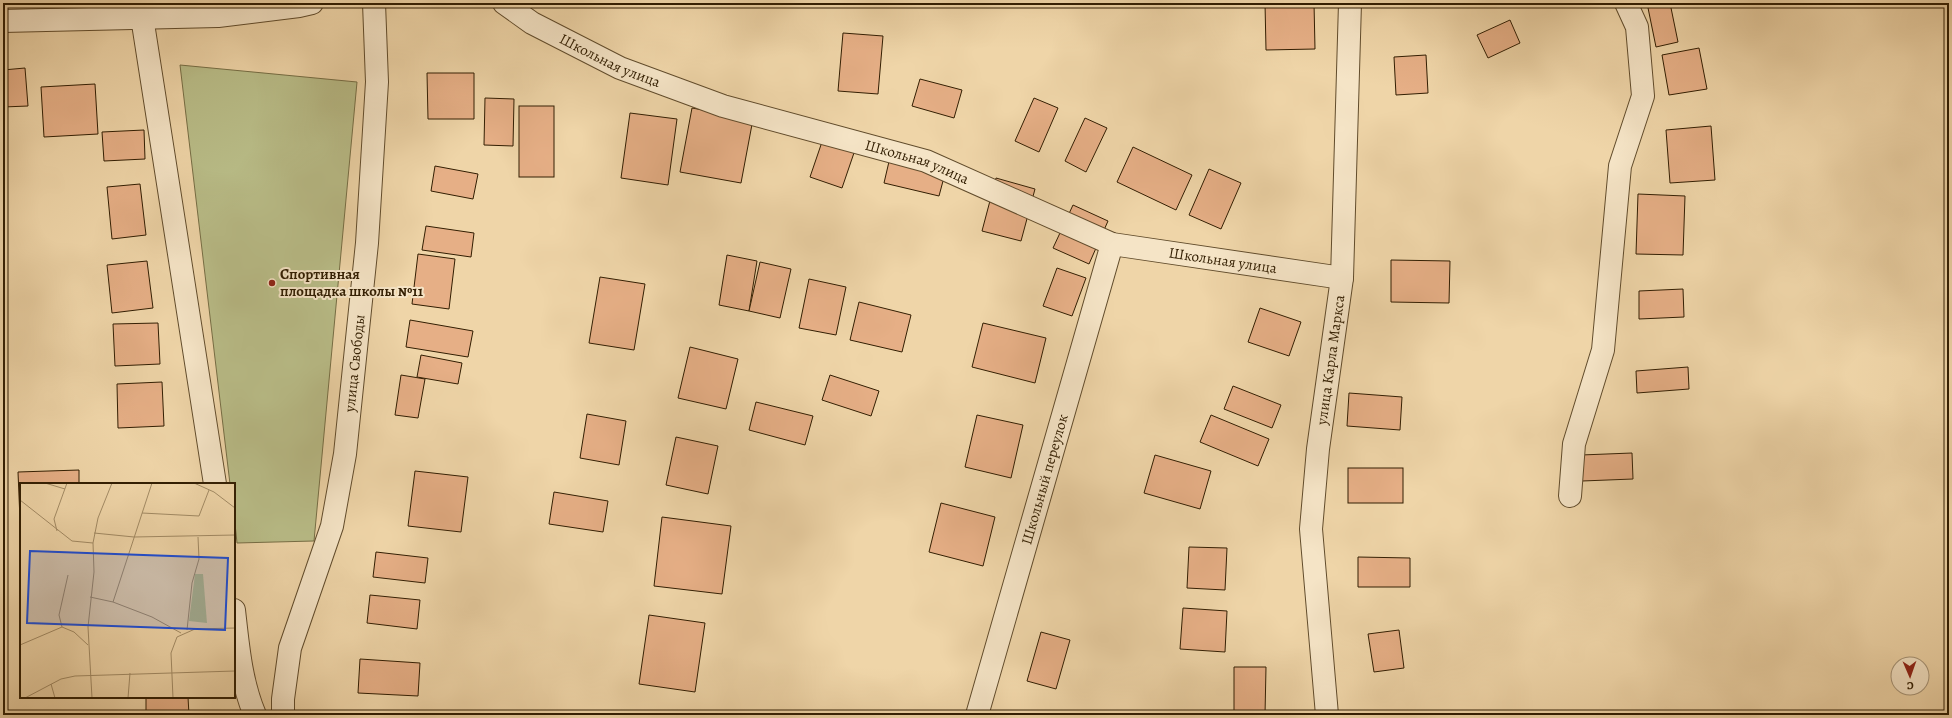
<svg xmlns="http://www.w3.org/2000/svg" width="1952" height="718" font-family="Alegreya,serif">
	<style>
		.green { fill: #b9bd88; stroke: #766e45 }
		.building { fill: #e6af86; stroke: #321e02 }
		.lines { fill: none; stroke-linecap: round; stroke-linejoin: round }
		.minor-casing { stroke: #614c2c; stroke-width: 24 }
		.minor { stroke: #f5e4c6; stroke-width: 22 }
		.poi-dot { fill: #8f2418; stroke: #f5e4c6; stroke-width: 1.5 }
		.labels { text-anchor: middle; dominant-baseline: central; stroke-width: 4; stroke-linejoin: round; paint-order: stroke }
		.street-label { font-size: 15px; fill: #321e02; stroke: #f5e4c6 }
		.poi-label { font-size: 15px; font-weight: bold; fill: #321e02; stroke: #f5e4c6; text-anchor: start }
		.inset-road { fill: none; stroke: #a38c66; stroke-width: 1 }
		.view { fill: #1d4ed8; fill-opacity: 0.15; stroke: #1d4ed8; stroke-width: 2 }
		.inset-edge { fill: none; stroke: #321e02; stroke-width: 2 }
	</style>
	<rect width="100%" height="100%" fill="#efd5a8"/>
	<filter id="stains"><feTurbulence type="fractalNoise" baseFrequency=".005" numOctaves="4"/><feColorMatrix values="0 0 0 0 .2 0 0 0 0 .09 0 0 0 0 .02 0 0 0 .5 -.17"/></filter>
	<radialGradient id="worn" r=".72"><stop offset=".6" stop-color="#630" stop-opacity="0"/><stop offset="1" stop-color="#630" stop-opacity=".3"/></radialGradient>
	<!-- green -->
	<path class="green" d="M180,65l177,17 -43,459 -77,2 -3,-29v-30h-4z"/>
	<!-- building -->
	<g class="building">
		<path d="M1265,3h49l1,46 -49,1z"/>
		<path d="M1647,3h23l8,39 -22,5z"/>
		<path d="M1510,20l10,23 -32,15 -11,-23z"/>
		<path d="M843,33l40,3 -5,58 -40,-3z"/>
		<path d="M1699,48l8,41 -38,6 -7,-40z"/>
		<path d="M1426,55l2,38 -32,2 -2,-38z"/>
		<path d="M25,68l3,38 -25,1v-37z"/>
		<path d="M427,73h47v46h-46z"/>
		<path d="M920,79l42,11 -8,28 -42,-12z"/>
		<path d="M95,84l3,50 -54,3 -3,-50z"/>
		<path d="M485,98l29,1 -1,47 -29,-1z"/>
		<path d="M1034,98l24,10 -19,44 -24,-11z"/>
		<rect x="519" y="106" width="35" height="71"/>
		<path d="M692,108l61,11 -12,64 -61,-11z"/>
		<path d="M630,113l47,6 -9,66 -47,-7z"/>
		<path d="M1085,118l22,10 -21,44 -21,-11z"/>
		<path d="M1711,126l4,54 -45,3 -4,-53z"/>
		<path d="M144,130l1,29 -41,2 -2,-29z"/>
		<path d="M824,136l32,11 -14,41 -32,-11z"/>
		<path d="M1133,147l59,28 -16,35 -59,-28z"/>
		<path d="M891,153l56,13 -8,30 -55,-13z"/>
		<path d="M435,166l43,8 -5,25 -42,-8z"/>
		<path d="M1209,169l32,14 -20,46 -32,-14z"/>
		<path d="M996,178l39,11 -14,52 -39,-10z"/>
		<path d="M140,184l6,51 -34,4 -5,-52z"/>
		<path d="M1638,194l47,2 -2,59 -47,-1z"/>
		<path d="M1073,205l35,16 -19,43 -36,-16z"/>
		<path d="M426,226l48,7 -3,24 -49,-7z"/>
		<path d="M418,254l37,5 -6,50 -37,-5z"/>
		<path d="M727,255l30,6 -8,50 -30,-6z"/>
		<path d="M1391,260l59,1 -1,42 -58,-1z"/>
		<path d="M147,261l6,47 -41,5 -5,-48z"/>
		<path d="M760,262l31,7 -11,49 -31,-7z"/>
		<path d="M1057,268l29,10 -14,38 -29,-10z"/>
		<path d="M600,277l45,7 -11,66 -45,-7z"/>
		<path d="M809,279l37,8 -10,48 -37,-7z"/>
		<path d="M1683,289l1,28 -45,2v-28z"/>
		<path d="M859,302l52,13 -9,37 -52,-12z"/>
		<path d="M1260,308l41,14 -12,34 -41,-14z"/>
		<path d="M410,320l63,11 -5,26 -62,-10z"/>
		<path d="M158,323l2,41 -45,2 -2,-42z"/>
		<path d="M983,323l63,15 -11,45 -63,-16z"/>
		<path d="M690,347l48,12 -12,50 -48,-11z"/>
		<path d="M421,355l41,8 -4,21 -41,-7z"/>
		<path d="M1688,367l1,22 -52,4 -1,-22z"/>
		<path d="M401,375l24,4 -7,39 -23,-3z"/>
		<path d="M830,375l49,16 -8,25 -49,-16z"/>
		<path d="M162,382l2,44 -46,2 -1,-44z"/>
		<path d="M1233,386l48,19 -9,23 -48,-19z"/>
		<path d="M1349,393l53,4 -2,33 -53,-4z"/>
		<path d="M756,402l57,14 -8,29 -56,-15z"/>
		<path d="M587,414l39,7 -7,44 -39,-7z"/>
		<path d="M977,415l46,10 -12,53 -46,-11z"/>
		<path d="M1211,415l58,24 -11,27 -58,-24z"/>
		<path d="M676,437l42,9 -10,48 -42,-9z"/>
		<path d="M1632,453l1,26 -51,2 -1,-26z"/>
		<path d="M1155,455l56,16 -11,38 -56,-16z"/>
		<rect x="1348" y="468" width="55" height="35"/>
		<path d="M79,470v14h-58v36h-1l-2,-48z"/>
		<path d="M415,471l53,6 -7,55 -53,-6z"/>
		<path d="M554,492l54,9 -5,31 -54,-8z"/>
		<path d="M941,503l54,14 -12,49 -54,-14z"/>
		<path d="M662,517l69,9 -9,68 -68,-8z"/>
		<path d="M1189,547l38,1 -2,42 -38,-2z"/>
		<path d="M376,552l52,6 -3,25 -52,-6z"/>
		<path d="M1358,557l52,1v29h-52z"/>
		<path d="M370,595l50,5 -3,29 -50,-6z"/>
		<path d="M1183,608l44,3 -2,41 -45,-3z"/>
		<path d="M649,615l56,8 -10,69 -56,-8z"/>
		<path d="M1399,630l5,38 -30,4 -6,-38z"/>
		<path d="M1041,632l29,8 -14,49 -29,-8z"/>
		<path d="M360,659l60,4 -2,33 -60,-3z"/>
		<path d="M1234,667h32l-1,48h-31z"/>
		<path d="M146,697h42l1,18h-43z"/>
	</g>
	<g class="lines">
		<defs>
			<g id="minor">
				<path id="s1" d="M504,3l28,20 88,45 103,38 203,55 186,83 230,34"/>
				<path d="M142,17l73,467"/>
				<path d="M3,21l215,-5 81,-10 13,-3"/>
				<path d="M1570,496l4,-52 29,-94 17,-184 23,-70 -6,-69 -11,-24"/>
				<path d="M234,610c4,36 7,72 21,105"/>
				<path id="s2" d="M283,715v-16l7,-51 42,-122 13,-72 22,-211 10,-161 -3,-79"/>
				<path id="s3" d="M977,715l135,-471"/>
				<path id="s4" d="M1327,715l-16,-186 7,-80 24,-171 8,-275"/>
			</g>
		</defs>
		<!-- minor casing -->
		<use href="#minor" class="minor-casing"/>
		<!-- minor -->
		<use href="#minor" class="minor"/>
	</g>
	<!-- markers -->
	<circle class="poi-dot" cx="272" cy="283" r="4"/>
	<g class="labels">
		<!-- street labels -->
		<g class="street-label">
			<text stroke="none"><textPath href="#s1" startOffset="121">Школьная улица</textPath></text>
			<text stroke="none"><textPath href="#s1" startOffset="445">Школьная улица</textPath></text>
			<text stroke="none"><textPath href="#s1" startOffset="769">Школьная улица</textPath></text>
			<text stroke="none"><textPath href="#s4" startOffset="357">улица Карла Маркса</textPath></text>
			<text stroke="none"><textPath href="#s2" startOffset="361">улица Свободы</textPath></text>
			<text stroke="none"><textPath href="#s3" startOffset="245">Школьный переулок</textPath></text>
		</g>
		<!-- poi labels -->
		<g class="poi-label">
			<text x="280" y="274">Спортивная<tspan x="280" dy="17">площадка школы №11</tspan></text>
		</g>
	</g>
	<!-- overview -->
	<g transform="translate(20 483)">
		<rect width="215" height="215" fill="#efd5a8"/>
		<path d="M175,91h8l4,49 -18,-2z" fill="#b9bd88"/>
		<path class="inset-road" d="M25,0l20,6M174,0l20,9 21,16M0,17l52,41 21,2M122,30l57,3 10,-26M37,48l-3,-12 13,-36M74,50l40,4 101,-2M70,114l23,5 39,15 29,16M93,119l39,-119M42,144l-3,-12 9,-40M167,147l5,-47 7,-24 -1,-22M0,162l42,-18 12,5 14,13M31,201l4,14M5,215l36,-19 14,-3 160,-5M72,215l-4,-71 6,-55 -1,-29 5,-25 14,-35M108,215l2,-25M153,215l-2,-45 6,-16 18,-8 40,-1"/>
		<path class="view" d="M10,68l198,7 -3,72 -198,-7z"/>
		<rect width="215" height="215" class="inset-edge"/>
	</g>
	<!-- margin -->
	<rect width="1952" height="718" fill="none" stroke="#efd5a8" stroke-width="16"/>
	<rect x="4" y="4" width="1944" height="710" fill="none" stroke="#321e02" stroke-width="2"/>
	<rect x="8" y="8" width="1936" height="702" fill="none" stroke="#321e02"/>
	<!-- north arrow -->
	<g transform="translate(1910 676) rotate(178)"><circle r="19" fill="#f5e4c6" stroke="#a79578"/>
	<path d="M0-3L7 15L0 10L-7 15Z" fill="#8f2418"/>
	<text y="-6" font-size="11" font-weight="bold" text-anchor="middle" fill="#321e02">С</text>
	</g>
	<rect width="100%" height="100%" filter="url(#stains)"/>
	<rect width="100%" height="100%" fill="url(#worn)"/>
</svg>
